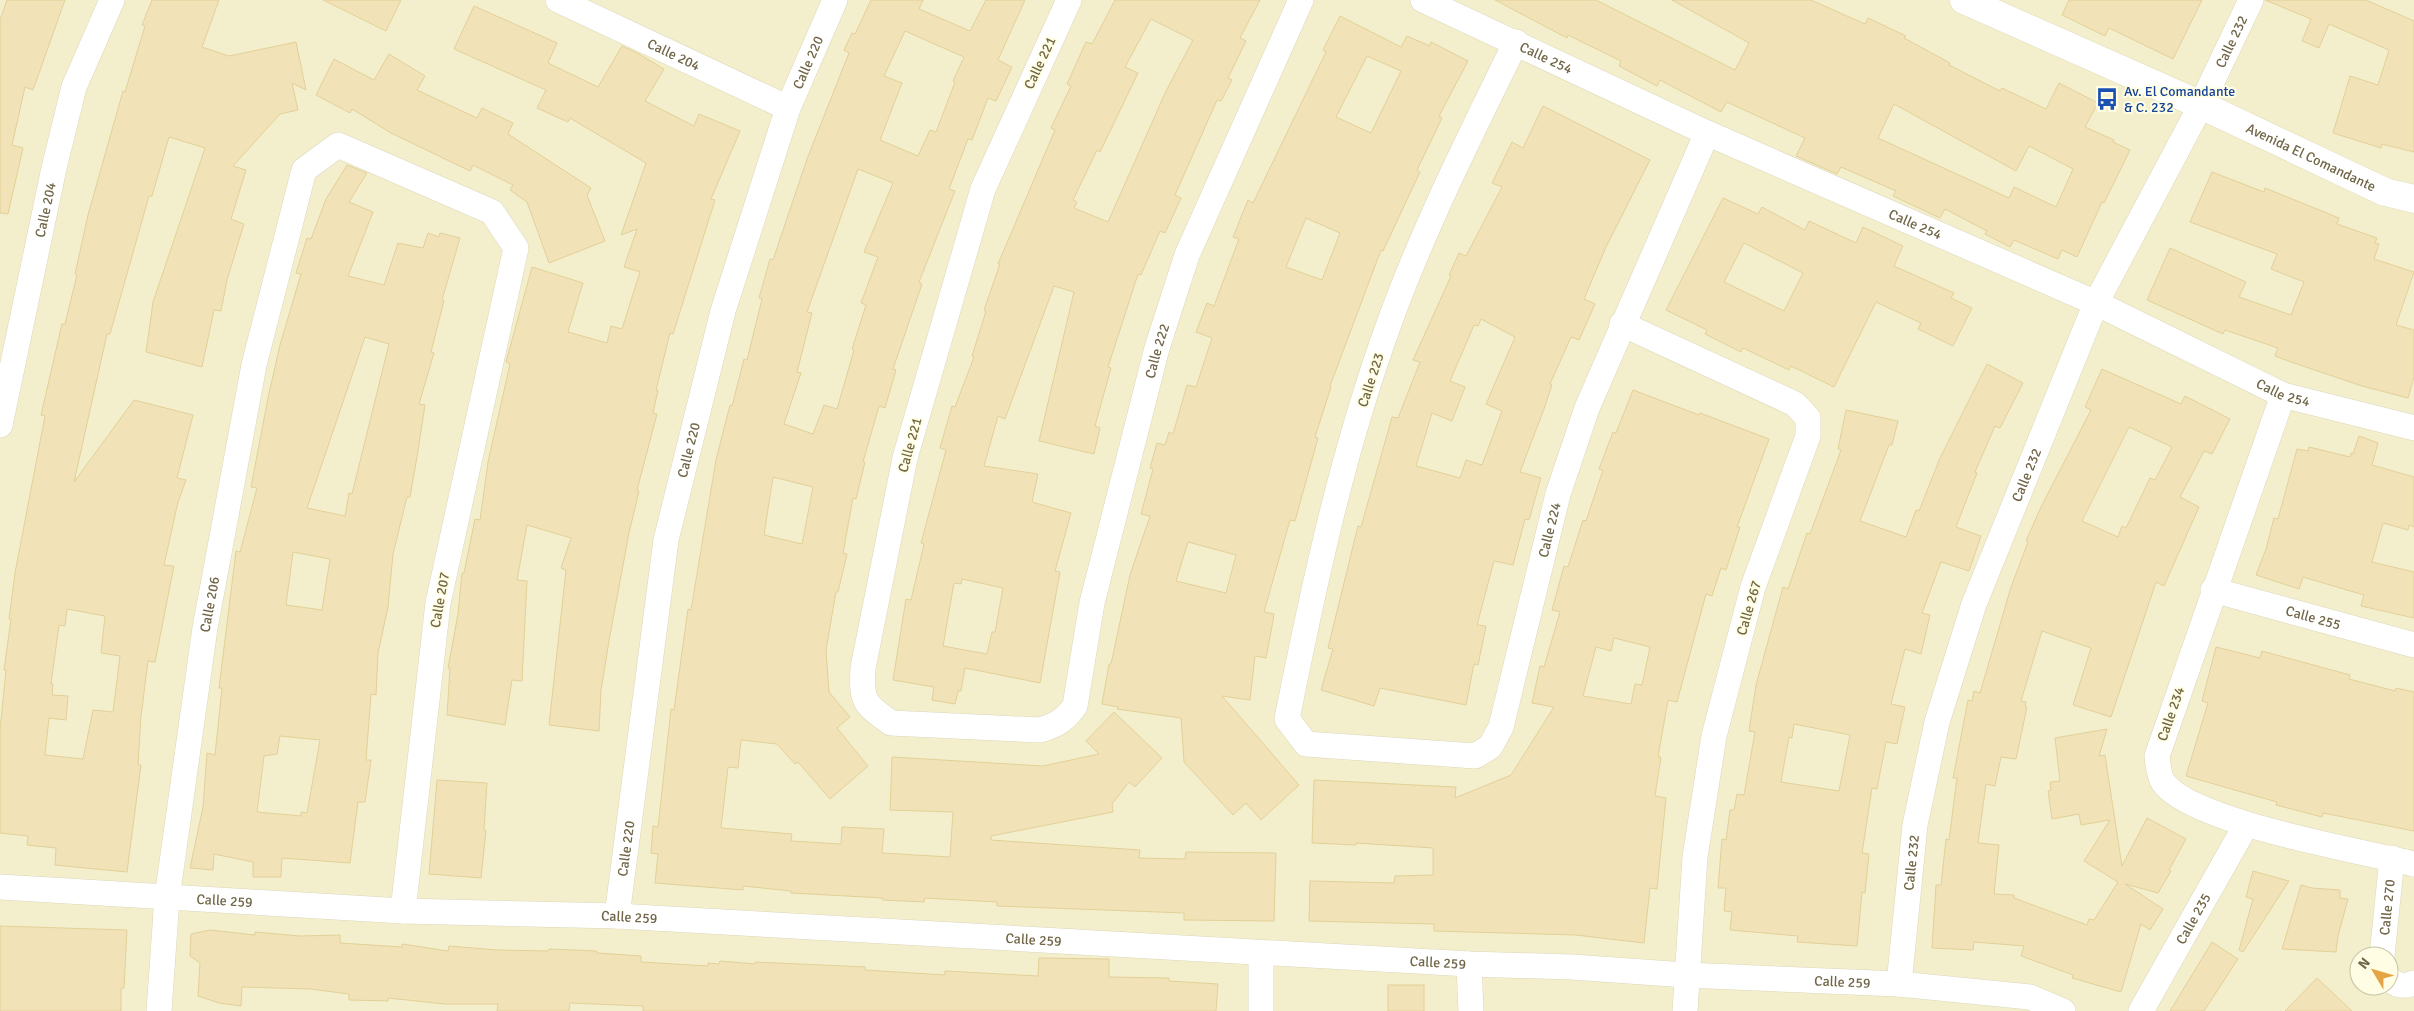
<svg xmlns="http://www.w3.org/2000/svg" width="2414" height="1011" font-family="Signika,sans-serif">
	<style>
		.residential { fill: #f3efcd; fill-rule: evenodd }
		.building { fill: #f1e3b7; stroke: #e3d098; fill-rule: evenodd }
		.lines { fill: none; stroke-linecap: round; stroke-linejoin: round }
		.street-casing { stroke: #dcd7b9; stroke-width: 26 }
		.secondary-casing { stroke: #e1dab6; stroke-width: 29 }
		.street { stroke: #fff; stroke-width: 25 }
		.secondary { stroke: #fff; stroke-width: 28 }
		.labels { text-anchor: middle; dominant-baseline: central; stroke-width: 4; stroke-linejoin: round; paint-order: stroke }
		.street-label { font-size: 14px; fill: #716647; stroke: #fffee4 }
		.transit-label { font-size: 14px; fill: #164399; stroke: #fffee4; text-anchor: start }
	</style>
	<rect width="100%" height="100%" fill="#fcfbdf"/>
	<!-- residential -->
	<path class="residential" d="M0,0h2414v1011h-2414zM2359,956h30v30h-30z"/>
	<!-- building -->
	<g class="building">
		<path d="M7,0h58l-32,90 -8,-3 -13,58 11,3 -15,66 -8,-1v-193z"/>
		<path d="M152,0h67l-17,47 27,9 67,-14 10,48 -14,-7 6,27 -18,4 -47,52 13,4 -15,49 13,5 -17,56 -6,31 -7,-1 -12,57 -56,-15 7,-50 52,-154 -36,-11 -17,59h-3l-39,138h-3l-33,148 60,-82 59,15 -16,63 9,2 -8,22 -14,63 10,1 -19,96 -7,-1 -7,55 -3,49h3l-14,107 -72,-7 1,-17 -29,-3 1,-9 -28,-3v-103l6,-60h-2l7,-51h-2l6,-46 30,-157 -4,-1 21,-91h3l12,-49 -2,-1 13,-59 35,-124 2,1 20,-66 -3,-1zM67,609l38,7 -4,37 19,3 -7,56 -20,-2 -10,49 -38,-4 4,-37 17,2 2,-24 -16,-1 1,-11h-2l8,-59 6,1z"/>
		<path d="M323,0h78l-15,31z"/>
		<path d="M871,0h52l-4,9 51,22 16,-31h39l-27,60 14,7 -16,34 -8,-3 -16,42 -4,-1 -19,50 6,2 -36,91 3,2 -29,85 3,1 -11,38 -6,-2 -16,56h2l-9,37 -3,-1 -10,55 4,1 -9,38h-2l-10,58 3,42 21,25 -13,11 31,38 -38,33 -32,-37 -3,2 -18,-20 -36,-4 -3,28 -10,-1 -7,61 71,6 -1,7 50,3 1,-17 42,2 -2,24 68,4 3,-45 -63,-2 2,-53 151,9 56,-12 -13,-13 28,-29 48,46 -27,29 -6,-5 -17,22 1,8 -122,24v4l149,10 -1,8 46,1 1,-7 90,1 -2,68 -90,-1v-7l-187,-7v-4l-72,-4 -1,4 -41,-2v-2l-92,-5v-2l-48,-5v4l-88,-7 3,-29 -7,-1 2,-27 5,1 13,-118 3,1 14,-101 3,1 25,-150 14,-55 2,1 12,-47 3,1 15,-61 -3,-1 11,-39 3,1 34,-101 42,-106 -5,-3 8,-17 3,1zM905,31l59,26 -11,24 2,1 -19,50 -6,-2 -12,26 -38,-16 22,-57 -18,-7zM858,169l35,14 -29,69 14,5 -17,46 5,2 -14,44 2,1 -17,59 -13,-4 -11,29 -29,-10 17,-51 -4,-1 15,-59 -5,-1zM773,477l40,10 -11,57 -38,-9z"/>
		<path d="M1115,0h145l-20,38 6,3 -18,37 4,2 -11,21 -4,-1 -42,95 6,3 -16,35 -5,-2 -19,44 -3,-1 -30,93 3,1 -16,58 5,2 -6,26 -55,-13 35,-149 -20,-6 -49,133 -7,-3 -14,50 54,8 -6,28 39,11 -16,58 5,1 -20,111 -75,-15 -4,23h-3l-3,13 -23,-4 2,-13 -41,-7 13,-81 5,1 13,-56 -3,-1 25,-93 -6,-2 12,-42 3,1 19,-50 -2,-1 14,-45 -2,-1 16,-46h-2l57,-134 -4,-2 20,-42 -4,-2 19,-42 6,2zM1151,19l42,21 -27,51 -58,131 -34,-14 3,-6 -4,-2 24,-50 3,2 38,-79 -13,-6zM962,579l41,9 -8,44h-3l-5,22 -44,-8 11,-63 7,1z"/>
		<path d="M1495,0h101l139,70 14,-27 -77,-43h139l54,24 3,-6 38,18 -2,2 46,25 -1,2 51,26 2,-3 44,21 13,-26 39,20 -13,24 29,13 -1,2 17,8 -26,53 -2,-1 -25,55 -15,-7 -4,9 -44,-19 -4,7 -25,-13 2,-3 -42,-22 -5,9 -47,-22 3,-5 -55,-24 -4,7 -41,-18 9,-18 -78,-36 -6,10 -61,-32 -3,6 -38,-20 2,-5 -53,-26 -1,3zM1894,104l122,67 13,-25 44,23 -17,38 -42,-20 -5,11 -131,-60z"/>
		<path d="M2069,0h133l-29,59 -64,-31 -4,8 -43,-21z"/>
		<path d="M2265,0h101l48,21v131l-32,-8 -1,4 -48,-15 17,-57 28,9 11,-35 -60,-26 -10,24 -17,-7 9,-22z"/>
		<path d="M474,6l83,37 -9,20 50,24 24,-41 15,7 27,16 -19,32 49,25 5,-12 41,17 -29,68 4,1 -42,134 -3,-1 -14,57h2l-5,23 4,1 -20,76 2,1 -10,42 -19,102 -9,55 -2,41 -50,-6 17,-155 -5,-2 10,-30 -44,-13 -10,55 10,1 -5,100 -10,-1 -7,45 -58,-10 3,-47h-2l10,-54 4,-41h2l11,-54 5,1 8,-58 22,-98 -4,-2 26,-95 51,16 -15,49 39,11 4,-17 11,3 18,-57 -16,-5 13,-38 -16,6 25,-72 -76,-45 -2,4 -31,-14 9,-18 -92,-41z"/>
		<path d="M1340,16l61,31 6,-11 23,10 1,-4 37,19 -29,55 3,2 -25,52 3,2 -37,79 -2,-1 -51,136 1,1 -16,50 3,1 -23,83 -5,-1 -26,92 10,2 -1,7 -7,37 -11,-2 -5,44 -28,-4 77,89 -38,35 -15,-17 -13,12 -49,-53 -3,-44 -64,-9 2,-2 -17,-3 7,-40h2l19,-89 20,-59 -9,-2 12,-45 -3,-1 7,-25 8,2 4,-13 4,2 14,-49 9,2 16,-49 -16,-6 11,-29 7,3 25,-67 -6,-2 15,-37 5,3 73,-151 -3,-2zM1367,56l34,15 -30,62 -35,-16zM1306,218l34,15 -18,47 -36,-13zM1188,542l48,13 -10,38 -50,-12z"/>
		<path d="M389,54l36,22 -8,14 60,28 5,-10 31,15 -5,11 83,54 -4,7 18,46 -56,22 -22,-61 -17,-12 3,-5 -40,-20 -3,6 -79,-38 -39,-24 -2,4 -34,-18 18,-36 40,21z"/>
		<path d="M1543,106l107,54 -44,87 -22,52 11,5 -16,36 -8,-3 -21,47 2,1 -8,24 -24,63 21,6 -12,42 -4,-1 -12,46 -19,-4 -17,64 9,1 -8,39 -4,-1 -8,41 -86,-17 -6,18 -53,-16 12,-41 -5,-1 30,-122 3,1 31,-110 6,1 22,-56 -7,-2 38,-84 -2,-1 10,-22 7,3 36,-69 -10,-4 20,-41 11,6zM1481,319l34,18 -29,67 16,7 -20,54 -16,-5 -6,18 -44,-12 16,-53 20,8 13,-34 -15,-6 24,-56 4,1z"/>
		<path d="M347,165l20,8 -18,29 24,10 -25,64 36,9 14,-42 25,5 5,-15 11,4 1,-4 20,5 -18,62 2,1 -13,51 3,1 -15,51 6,1 -8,52 -7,40h-3l-14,57 -5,53 -10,46 -2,42 -5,-1 -5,66h5l-6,42h-7l-8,61 -68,-5 -1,19h-28v-15l-39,-8 -1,16 -23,-2 13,-61 4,-54 8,2 7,-67h-3l17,-137 4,1 17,-64 -6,-1 17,-89 12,-53 21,-71 -5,-1 11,-35 4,1 15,-40zM365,337l24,7 -37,150 -3,-1 -4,23 -38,-8zM293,552l37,7 -8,51 -36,-5zM280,736l40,4 -13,73 -6,-1v4l-44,-4 7,-56 13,-2z"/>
		<path d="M2212,172l52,20 1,-4 74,30 -2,6 40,14 -2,5 4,1 -5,15 40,13 -18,53 18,5v47l-6,21 -46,-12 -71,-24 -16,-6 3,-8 -53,-18 -2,4 -76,-34 23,-52 76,34 -7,15 52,18 13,-33 -33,-13 6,-15 -87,-32z"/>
		<path d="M1723,198l35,16 4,-7 43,23 4,-9 47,22 7,-16 40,19 -9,20 60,27 -3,5 21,10 -19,38 -35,-17 3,-6 -45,-21 -42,85 -43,-21 -2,4 -46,-22 -2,4 -36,-18 2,-4 -41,-20zM1744,243l59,30 -19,38 -60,-29z"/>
		<path d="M1987,364l36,19 -23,45 -5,-2 -20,46 2,1 -21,54 25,9 -12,35 -28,-9 -19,51 8,2 -9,39 -16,-5 -14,55 14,3 -8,37 -11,-2 -9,47 -5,-1 -10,65 7,1 -4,39 -3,-1 -5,54 -60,-4 1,-6 -68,-6 2,-18 -8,-1 2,-23h-8l4,-49 4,1 4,-30h4l3,-16 7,1 11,-63 -6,-1 7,-46 27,-98 5,2 19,-56 3,1 31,-84 -3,-1 8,-39 52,11 -6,24h-3l-29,76 46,16 10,-27 3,1 21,-53zM1794,724l56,11 -11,56 -58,-9 8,-45 3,1z"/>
		<path d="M2102,369l79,35 4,-8 45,23 -18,35 -8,-3 -24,46 19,10 -35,79 -8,-4 -45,135 -38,-12 18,-57 -49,-17 -21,70 5,1 -1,5h2l-11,52 -15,-2 -6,29 -9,-2 -8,59 21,2 -5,49 20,1v3l73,27 2,-6 5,1 24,-38 -34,-21 26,-41 -29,5 -2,-11 -27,5 -4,-28 3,-1 -1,-8 10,-1 -5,-43 52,-9 -8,27 6,-1 17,111 25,-48 39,21 -17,31 2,1 -13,22 -33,-9 38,25 -13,21 -9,-6 -20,68 -49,-14 1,-3 -52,-19 3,-10 -50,-4 -1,8 -41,-2 4,-63h5l5,-46 3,1 8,-62h-4l15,-78 4,1 2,-10 6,2 31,-106 17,-45 -2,-1 15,-34 50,-97 -6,-3zM2129,427l43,20 -17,33 -5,-2 -24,50 -4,-2 -4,11 -36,-16z"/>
		<path d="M1633,390l66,25 1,-2 69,26 -32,88h3l-14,43 -5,-2 -9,28 -6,-2 -29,108 -9,-2 -10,57h3l-6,39 11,2 -9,91 -7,-1 -6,55 -68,-8 -142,-4v-7l-125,-3 1,-40 84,2 1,-7 38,-1v-27l-77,-5v2l-44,-2 2,-63 142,7 -1,11 56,-23 43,-68 -22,-4 8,-37 4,1 16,-55 -8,-2 12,-44 4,1 15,-47 3,1 17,-51 -4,-1 14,-37 3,1zM1614,638l36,9 -8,38 -7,-1 -4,20 -48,-8 13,-49 15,4z"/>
		<path d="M2359,436l19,7 -6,22 42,12v50l-5,-2 -1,5 -25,-7 -11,39 42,10v46l-53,-12 3,-11 -61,-18 -4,12 -43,-14 10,-26 8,-31 4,1 19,-70 11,2 1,-4 41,10 1,-4 2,1z"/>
		<path d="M2216,647l44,11 2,-7 88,24 -1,4 46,12 1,-3 18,4v139l-91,-18 -1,4 -46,-12 1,-3 -91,-26 22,-73 -6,-2z"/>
		<path d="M437,780l50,3 -3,47h2l-5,48 -52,-4z"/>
		<path d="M2253,871l36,10 -46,71 -4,-2 14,-51 -7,-2z"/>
		<path d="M2301,885l11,3 28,2v8l8,1 -10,37 -2,16 -54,-3z"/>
		<path d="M0,926l127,4 -3,58h-3v23h-121z"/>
		<path d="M210,930l45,5v-3l45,4 40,-1v8l62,4v-3l46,7 1,-5 48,4 51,1 1,-2 48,2v2l44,3v6l67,4v-3l11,1 1,-3 35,3v-2l110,5v3l80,5v-4l93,5 1,-18 70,1v18l60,1v3l49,3 -2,27h-573v-5l-73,-3 -1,8h-72l1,-7h-53l-57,-6v3l-39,-1v-6l-39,-5 -68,-2 -1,19 -22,-3 -21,-7 2,-33 -10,-7 1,-22z"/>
		<path d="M2212,942l26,17 -34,52h-34z"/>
		<path d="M2317,978l35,33h-67z"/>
		<rect x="1388" y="985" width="36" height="26"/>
	</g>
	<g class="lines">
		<defs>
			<g id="street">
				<path id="s1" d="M558,0l230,108"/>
				<path id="s2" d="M1069,0l-86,189 -78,269 -42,210c-2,33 1,36 28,55l149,7c17,-5 25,-10 35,-24l17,-103 65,-255 30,-93 114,-255"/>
				<path id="s3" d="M1423,0l284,133 389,170 187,92 131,33"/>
				<path id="s4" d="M1516,42c-45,92 -91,183 -126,279 -47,128 -76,263 -103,398l19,25 169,12 15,-9 11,-20 57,-233 29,-86 120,-275"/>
				<path d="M1622,324l173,80 13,14v18l-55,151 -39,149 -19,121 -10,154"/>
				<path d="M2283,395l-126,361c1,8 2,20 6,26 27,40 199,69 251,82"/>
				<path id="s5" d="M0,425l54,-257 20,-81 38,-87"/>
				<path id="s6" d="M2213,590l201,55"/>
				<path id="s7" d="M0,887l403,24 214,5 852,48 103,3 114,8 213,9 131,13 33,14"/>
				<path id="s8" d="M617,916l49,-376 57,-229 65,-203 47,-108"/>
				<path d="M1261,953v58"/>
				<path id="s9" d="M2382,956l10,-98"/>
				<path d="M1469,964l2,47"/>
				<path d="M2389,978c6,8 16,9 25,5"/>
				<path id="s10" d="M1899,984l16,-159 22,-103 37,-118 122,-301 105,-198 50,-105"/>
				<path id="s11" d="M159,1011l8,-113 38,-270 49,-263 50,-195 34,-25 154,67 24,36 -78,355 -35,308"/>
				<path id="s12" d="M2141,1011l105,-186"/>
			</g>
			<g id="secondary">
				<path id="s13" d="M1964,0l237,105 184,87 29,7"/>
			</g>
		</defs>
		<!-- street casing -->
		<use href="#street" class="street-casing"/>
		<!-- secondary casing -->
		<use href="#secondary" class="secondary-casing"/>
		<!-- street -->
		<use href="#street" class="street"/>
		<!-- secondary -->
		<use href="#secondary" class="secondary"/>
	</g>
	<!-- icons -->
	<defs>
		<symbol id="bus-bare" viewBox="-9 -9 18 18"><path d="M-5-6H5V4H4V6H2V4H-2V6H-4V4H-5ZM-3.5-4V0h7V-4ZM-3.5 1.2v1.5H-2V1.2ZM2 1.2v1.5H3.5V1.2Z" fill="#1a4fb4" stroke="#fffee4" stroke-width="2.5" paint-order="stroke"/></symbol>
	</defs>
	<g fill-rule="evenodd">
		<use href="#bus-bare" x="2091" y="83" width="32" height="32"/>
	</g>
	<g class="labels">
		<!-- street labels -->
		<g class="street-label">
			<text stroke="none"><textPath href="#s10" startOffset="1008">Calle 232</textPath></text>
			<text stroke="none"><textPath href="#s1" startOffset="128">Calle 204</textPath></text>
			<text stroke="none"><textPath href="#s3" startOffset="136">Calle 254</textPath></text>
			<text stroke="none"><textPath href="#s8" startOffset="878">Calle 220</textPath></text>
			<text transform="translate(1040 63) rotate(-65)">Calle 221</text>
			<text stroke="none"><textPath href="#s13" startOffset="381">Avenida El Comandante</textPath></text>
			<text stroke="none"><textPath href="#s5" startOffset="220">Calle 204</textPath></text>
			<text stroke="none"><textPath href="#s3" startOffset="541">Calle 254</textPath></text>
			<text stroke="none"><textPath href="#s2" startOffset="1326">Calle 222</textPath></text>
			<text transform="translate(1371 380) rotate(-72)">Calle 223</text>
			<text stroke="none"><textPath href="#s3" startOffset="946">Calle 254</textPath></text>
			<text transform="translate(910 445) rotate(-75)">Calle 221</text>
			<text stroke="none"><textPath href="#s8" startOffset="472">Calle 220</textPath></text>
			<text stroke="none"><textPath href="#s10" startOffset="528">Calle 232</textPath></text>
			<text stroke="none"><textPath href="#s4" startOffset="1162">Calle 224</textPath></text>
			<text transform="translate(440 600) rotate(-80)">Calle 207</text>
			<text stroke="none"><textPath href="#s11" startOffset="410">Calle 206</textPath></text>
			<text transform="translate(1749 608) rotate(-74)">Calle 267</text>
			<text stroke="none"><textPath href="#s6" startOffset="104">Calle 255</textPath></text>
			<text transform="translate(2171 714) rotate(-71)">Calle 234</text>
			<text stroke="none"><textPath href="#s8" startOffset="68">Calle 220</textPath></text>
			<text stroke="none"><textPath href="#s10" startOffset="122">Calle 232</textPath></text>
			<text stroke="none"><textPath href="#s7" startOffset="225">Calle 259</textPath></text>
			<text stroke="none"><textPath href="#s9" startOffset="49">Calle 270</textPath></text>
			<text stroke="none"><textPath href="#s7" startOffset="630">Calle 259</textPath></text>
			<text stroke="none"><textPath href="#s12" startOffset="106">Calle 235</textPath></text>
			<text stroke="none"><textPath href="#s7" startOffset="1035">Calle 259</textPath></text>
			<text stroke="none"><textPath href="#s7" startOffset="1440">Calle 259</textPath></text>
			<text stroke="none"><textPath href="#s7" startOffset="1845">Calle 259</textPath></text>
		</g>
		<!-- transit labels -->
		<g class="transit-label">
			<text x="2124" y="91">Av. El Comandante<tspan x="2124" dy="16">&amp; C. 232</tspan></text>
		</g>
	</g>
	<!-- north arrow -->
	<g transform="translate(2374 971) rotate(308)"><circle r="24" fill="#fffee4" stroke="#c6c1a5"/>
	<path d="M0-4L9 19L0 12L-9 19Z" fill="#e5a444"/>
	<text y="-8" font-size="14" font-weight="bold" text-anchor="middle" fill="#716647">N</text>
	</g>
</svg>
